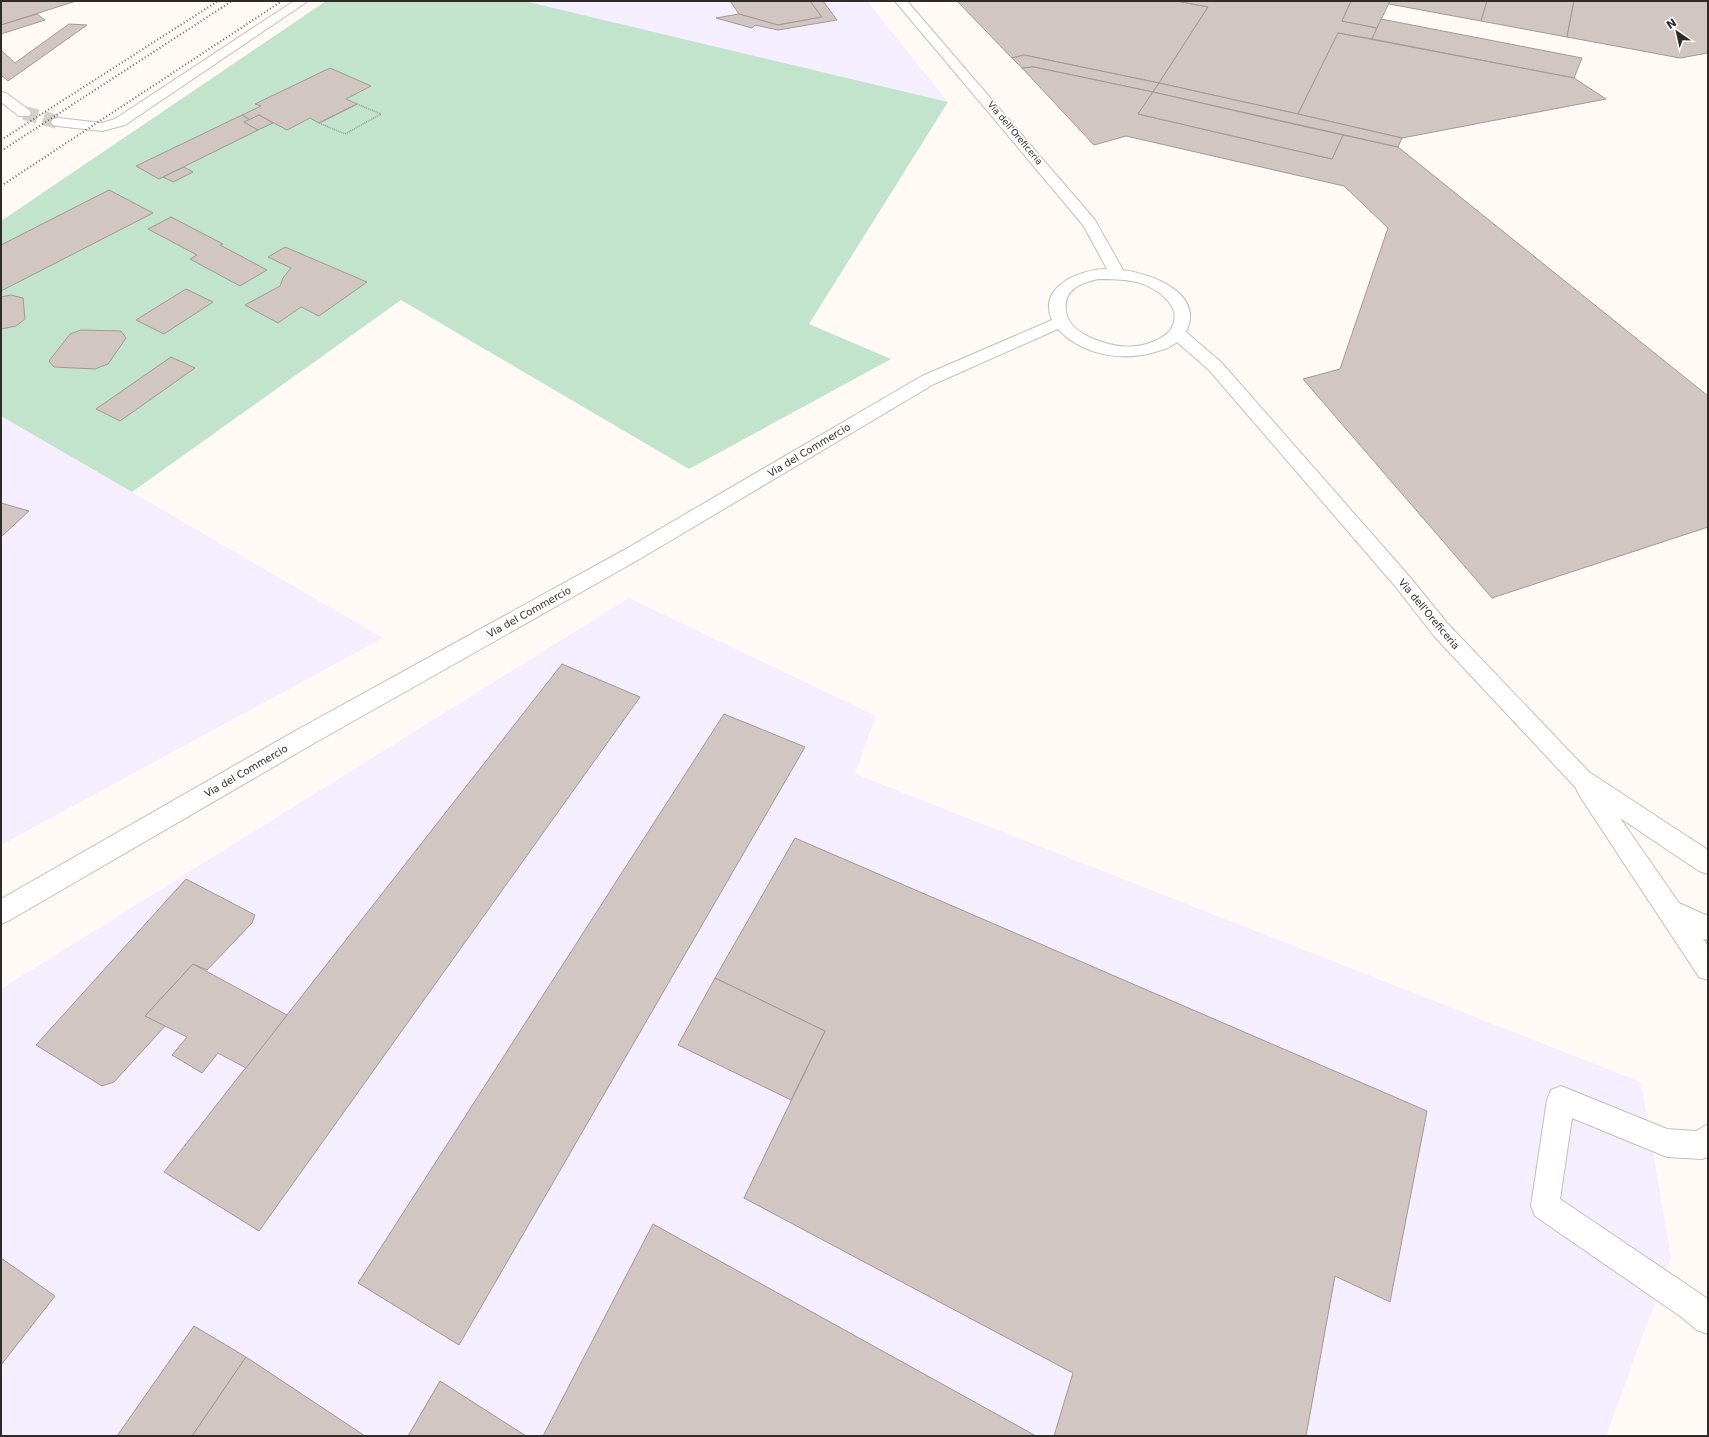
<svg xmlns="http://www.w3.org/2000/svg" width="1709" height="1437" font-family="'DejaVu Sans',sans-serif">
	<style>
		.industrial { fill: #f5eeff }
		.green { fill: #c2e3cc }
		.building { fill: #d2c6c3; stroke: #a39895 }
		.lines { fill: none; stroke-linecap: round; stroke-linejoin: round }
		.minor-tunnel { stroke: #d5d1cc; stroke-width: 14; stroke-dasharray: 14 6; stroke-linecap: butt }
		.service-casing { stroke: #c6bfb6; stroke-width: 2 }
		.minor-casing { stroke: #c6bfb6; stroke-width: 2 }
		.tertiary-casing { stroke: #c6bfb6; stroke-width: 2 }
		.path { stroke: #9d9995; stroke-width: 1.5; stroke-dasharray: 1 1; stroke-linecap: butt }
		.service { fill: #fff; fill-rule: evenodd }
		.minor { fill: #fff; fill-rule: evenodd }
		.tertiary { fill: #fff; fill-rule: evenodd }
		.rail { stroke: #676460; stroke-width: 2; stroke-dasharray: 1 2.5; stroke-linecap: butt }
		.labels { text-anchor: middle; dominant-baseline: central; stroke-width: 3; stroke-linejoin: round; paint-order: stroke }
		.far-street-label { font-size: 9px; fill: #2e2b28; stroke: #fff }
		.street-label { font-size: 10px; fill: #2e2b28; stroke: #fff }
	</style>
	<rect width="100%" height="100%" fill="#fffaf5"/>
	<!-- industrial -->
	<g class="industrial">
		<path d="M524,1h343l81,101 -278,-66z"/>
		<path d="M1,416l382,222 -382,207z"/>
		<path d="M629,598l247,118 -21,58 786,308 30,176 -65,178h-1605v-447z"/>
	</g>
	<!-- green -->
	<path class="green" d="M326,1h198l424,101 -139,222 82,35 -202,110 -288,-169 -269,192 -131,-76v-195z"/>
	<!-- building -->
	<g class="building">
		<path d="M1,1h75l-75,24z"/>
		<path d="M730,1h80l12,16 -44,8 -39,-11z"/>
		<path d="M810,1h13l14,19 -59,10 -23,-5 -3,3 -36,-10 23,-4 39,11 44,-8z"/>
		<path d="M957,1h220l31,6 -49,76 -135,-28 -12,3z"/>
		<path d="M1177,1h174l-9,20 35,7 -5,11 -34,-6 -40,81 -139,-31 49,-76z"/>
		<path d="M1351,1h39l-13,27 -35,-7z"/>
		<path d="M1390,1h97l-6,20 -92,-17z"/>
		<path d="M1487,1h87l-7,36 -86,-16z"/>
		<path d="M1574,1h134v52l-28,5 -113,-21z"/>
		<path d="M37,14l8,6 -44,14v-9z"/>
		<path d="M1381,19l201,39 -8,20 -202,-39z"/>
		<path d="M69,24l18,1 -79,56 -7,-6v-25l14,13z"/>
		<path d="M1338,33l236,45 32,21 -204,39 -104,-24z"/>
		<path d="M1024,55l135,28 -6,9 -119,-25 -12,1 -10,-10z"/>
		<path d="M1034,67l119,25 -15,22 194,45 11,-24 55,12 310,249v131l-216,71 -189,-219 37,-10 48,-141 -44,-42 -218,-50 -32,9 -72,-77z"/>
		<path d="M330,68l41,18 -25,13 11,5 -38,19 -9,-5 -23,12 -28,-15 -9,5 -8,-5 19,-9 -6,-2z"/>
		<path d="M1159,83l139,31 104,24 -4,9 -245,-55z"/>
		<path d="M1153,92l140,32 50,11 -11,24 -194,-45z"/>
		<path d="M242,115l8,5 -6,2 14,8 -99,49 -23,-13z"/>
		<path d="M259,115l14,8 -15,7 -14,-8z"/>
		<path d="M184,167l9,5 -20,10 -10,-5z"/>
		<path d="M109,190l44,23 -152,78v-46z"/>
		<path d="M171,217l52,27 -3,1 47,25 -27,16 -50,-27 7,-4 -49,-26z"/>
		<path d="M285,247l82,35 -48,34 -18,-9 -23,16 -33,-18 35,-19 3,-8 8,-10 -23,-11z"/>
		<path d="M186,289l27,13 -49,32 -28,-14z"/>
		<path d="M11,295l12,3 2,21 -9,7 -15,3v-32z"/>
		<path d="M81,330l40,1 5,7 -18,26 -13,5 -41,-2 -5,-6 21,-27z"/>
		<path d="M171,357l24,11 -75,53 -24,-12z"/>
		<path d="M1,503l28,8 -28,26z"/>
		<path d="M562,664l78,33 -381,534 -95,-59z"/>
		<path d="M724,714l81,33 -346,598 -101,-62z"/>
		<path d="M795,838l632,273 -37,191 -55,-26 -29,160h-252l19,-63 -329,-175 81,-167 -110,-53z"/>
		<path d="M186,879l69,36 -3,8 -45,47 -14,-6 -48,52 21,9 -52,57 -12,4 -66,-41z"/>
		<path d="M193,964l94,51 -41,53 -28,-15 -16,20 -30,-18 15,-18 -42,-21z"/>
		<path d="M715,978l110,53 -34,69 -113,-55z"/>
		<path d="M653,1224l383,212h-493z"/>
		<path d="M1,1258l54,38 -54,69z"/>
		<path d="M194,1326l52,31 -54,79h-75z"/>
		<path d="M246,1357l119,79h-173z"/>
		<path d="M440,1381l86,55h-118z"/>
	</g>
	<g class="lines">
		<!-- minor-tunnel -->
		<path class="minor-tunnel" d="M24,113l34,9"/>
		<defs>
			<path id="service" d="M1561,1086l106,43 29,2 12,-7v33l-6,2 -35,-2 -95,-39 -12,81 148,100v35l-11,-4 -17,-14 -145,-100 -4,-10 16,-106 4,-10z"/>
			<g id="minor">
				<path d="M294,1h14l-183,124 -23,6 -44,-5 -5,-1 -2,-3 2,-3 5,-1 44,5 13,-4z"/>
				<path d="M1,92l5,1 23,17 2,3 -2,3h-10l-18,-14z"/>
			</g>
			<path id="tertiary" d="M895,1h12l188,219 28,50c29,4 82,23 63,62l35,30 188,214 39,48 141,148 119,78v24l-9,-3 -79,-53 59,85 29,13v24l-5,-1 5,7v34l-9,-3 -120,-182 -3,-7 -142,-152 -39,-50 -186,-216 -32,-28c-6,5 -14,8 -22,10 -33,10 -73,3 -97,-23l-124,55 -296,176 -327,185 -301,175 -9,4v-25l294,-168 329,-181 298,-174 130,-56c-15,-34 29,-51 55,-51l-24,-44zM1098,279c13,0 26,0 39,3 18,5 48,24 34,47 -3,5 -9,8 -14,11 -22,11 -46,7 -68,-3 -10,-5 -22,-14 -23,-26 -3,-21 14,-28 32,-32z"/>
		</defs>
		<!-- service casing -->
		<use href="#service" class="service-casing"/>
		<!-- minor casing -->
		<use href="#minor" class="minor-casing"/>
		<!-- tertiary casing -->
		<use href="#tertiary" class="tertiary-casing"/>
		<!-- path -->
		<path class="path" d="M357,104l24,10 -36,20 -26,-11z"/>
		<!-- service -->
		<use href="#service" class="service"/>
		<!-- minor -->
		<use href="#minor" class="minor"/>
		<!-- tertiary -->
		<use href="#tertiary" class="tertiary"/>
		<!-- rail -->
		<g class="rail">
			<path d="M1,140l217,-139"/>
			<path d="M1,151l231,-150"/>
			<path d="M1,186l281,-185"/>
		</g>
	</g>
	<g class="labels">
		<!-- far-street labels -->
		<g class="far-street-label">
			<text transform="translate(1015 133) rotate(50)">Via dell'Oreficeria</text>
		</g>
		<!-- street labels -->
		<g class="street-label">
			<text transform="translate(809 450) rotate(-31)">Via del Commercio</text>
			<text transform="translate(529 612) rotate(-29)">Via del Commercio</text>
			<text transform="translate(1429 614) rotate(50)">Via dell'Oreficeria</text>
			<text transform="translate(246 771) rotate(-30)">Via del Commercio</text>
		</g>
	</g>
	<!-- border -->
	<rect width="1709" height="1437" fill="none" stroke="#2e2b28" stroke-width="4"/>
	<!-- north arrow -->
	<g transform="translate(1677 32) rotate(326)" stroke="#ffffff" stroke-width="3" paint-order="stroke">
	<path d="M0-3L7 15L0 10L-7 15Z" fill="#2e2b28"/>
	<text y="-6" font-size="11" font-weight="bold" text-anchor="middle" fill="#2e2b28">N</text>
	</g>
</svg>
